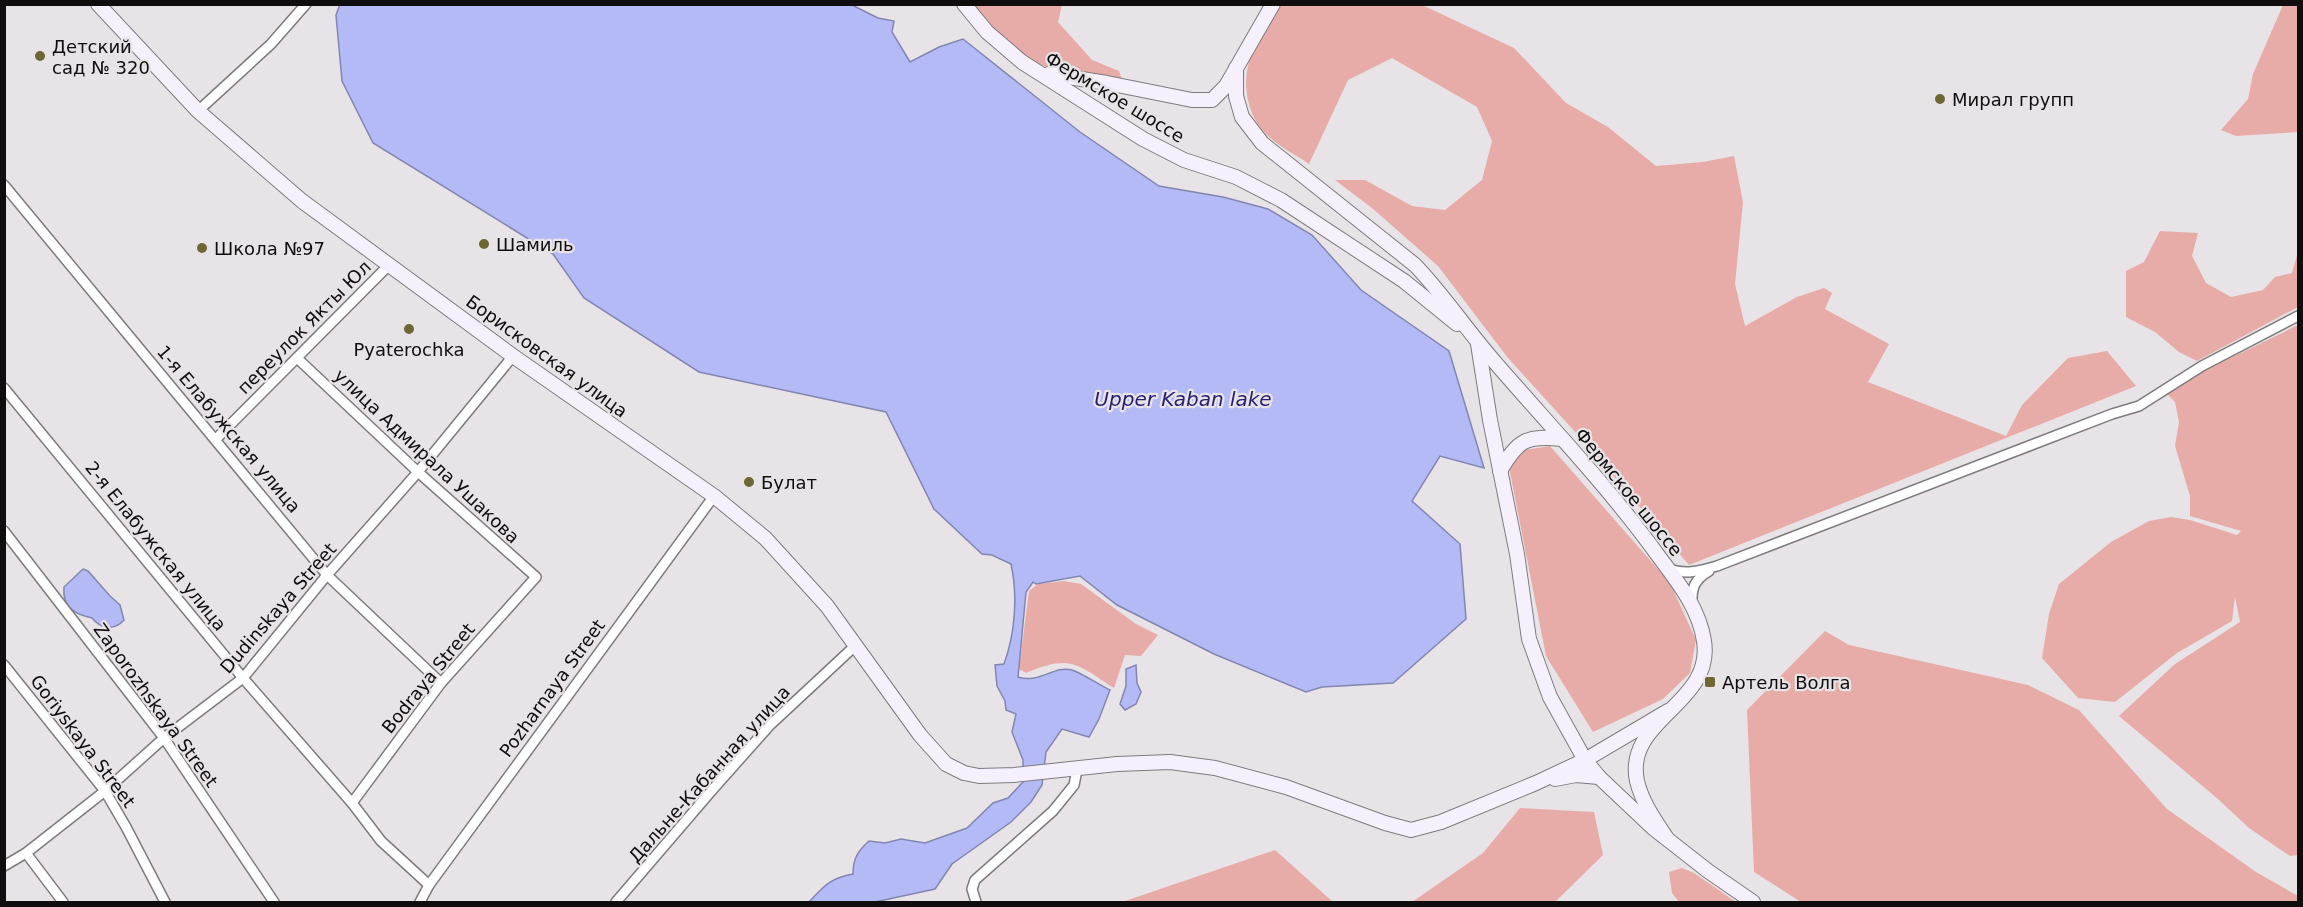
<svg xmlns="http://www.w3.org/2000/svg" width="2303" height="907" font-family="'DejaVu Sans',sans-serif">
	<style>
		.green { fill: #e7aca7 }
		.water { fill: #b4baf6; stroke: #8286b0; stroke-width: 1.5 }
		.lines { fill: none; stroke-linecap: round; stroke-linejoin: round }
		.street-casing { stroke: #7e7b7e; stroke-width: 12 }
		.secondary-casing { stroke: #7e7b7e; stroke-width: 16 }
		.street { stroke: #fff; stroke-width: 9 }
		.secondary { stroke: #f6f0fd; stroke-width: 14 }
		.poi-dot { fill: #6d6734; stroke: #e7e3e6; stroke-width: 2 }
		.labels { text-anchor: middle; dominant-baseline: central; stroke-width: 4.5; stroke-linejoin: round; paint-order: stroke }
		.poi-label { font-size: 18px; fill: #0f0d0e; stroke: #e7e3e6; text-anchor: start }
		.street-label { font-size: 18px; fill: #0f0d0e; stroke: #e7e3e6 }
		.water-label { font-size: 20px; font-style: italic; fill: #271d71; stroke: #e7e3e6 }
	</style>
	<rect width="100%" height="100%" fill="#e7e3e6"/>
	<!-- green -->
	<g class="green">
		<path d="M973,5h89l-4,17 34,38 27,11 5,13c-32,-7 -70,-10 -99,-27 -17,-10 -39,-37 -52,-52z"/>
		<path d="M1280,5h142l92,43 52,55 42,24 48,39 47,-4 31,-6 9,46 -8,82 10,42 52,-29 27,-9 8,5 -7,16 64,35 -21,38 138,54 16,-31 46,-47 39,-7 29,35 -447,179 -102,-120 -79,-87 -70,-92 -66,-58 -37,-28h30l47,26 33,4 37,-30 10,-39 -15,-34 -85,-49 -44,22 -39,84c-13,-9 -30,-17 -42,-29 -19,-18 -25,-48 -18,-73 4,-16 22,-43 31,-57z"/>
		<path d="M2283,5h15v127l-62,4 -15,-6 27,-31 5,-25z"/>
		<path d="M2160,231l38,2 -6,23 14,27 25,14 32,-7 12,-13 17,-4 6,-21v55l-101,54 -18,-9 -24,-20 -29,-15v-46l18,-9z"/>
		<path d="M2298,325v530l-8,1 -41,-28 -31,-29 -99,-83 56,-52 65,-42 -5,-25 -3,24 -55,32 -62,49 -37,-4 -36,-40 7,-44 10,-30 52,-42 38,-21 22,-4 19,3 47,15 4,-4 -51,-15v-20l-15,-50 4,-24 -4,-20 -8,-8 37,-23z"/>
		<path d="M1550,446l120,137 26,57 -6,33 -27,26 -70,33 -47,-76 -37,-189 16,-17z"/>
		<path d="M1064,581l17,3 55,40 22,11 -17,21 -16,-1 -11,33c-38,-24 -43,-34 -88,-15l-7,-4 10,-78 9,-7z"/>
		<path d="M1825,631l24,14 179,40 51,25 88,99 89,63 42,24v6h-497l-47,-30 -7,-162z"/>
		<path d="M1520,808l74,4 9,43 -48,47h-143l71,-49z"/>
		<path d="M1275,850l58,52h-211z"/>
		<path d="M1682,868l12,5 42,29h-57l-7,-9 -3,-21z"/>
	</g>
	<!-- water -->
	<g class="water">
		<path d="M340,4h510l28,14 16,3 -2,11 18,30 29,-15 24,-8 117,93 79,54 64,11 45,12 44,26 49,55 88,61 35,117 -44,-12 -28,45 48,43 6,75 -73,64 -71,4 -16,5 -92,-38 -97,-49 -37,-29 -44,8 -3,-2 -7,10 -8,85c22,7 36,-12 54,-7 8,2 29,16 38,20l-11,29 -10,18 -27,-8 -16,23 -4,33 -11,17 -20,20 -59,42 -17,25 -60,13h-66c15,-16 21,-24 44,-28 0,-16 5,-23 16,-33l16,2 16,-4 24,4 42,-15 26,-25 15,-5 15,-16v-22l-11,-28 4,-18 -10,-4 -1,-9 -8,-15 -2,-21 9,-1c11,-30 14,-68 7,-100l-19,-9 -10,-1 -48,-45 -48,-97 -187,-40 -115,-74 -31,-44 -180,-111 -31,-62 -6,-66z"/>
		<path d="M83,569l5,2 22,25 10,9 4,15c-10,11 -23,9 -32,-2 -18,-4 -30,-11 -28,-31z"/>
		<path d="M1136,665l1,18 4,9 -5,12 -11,6 -5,-6 6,-18v-17z"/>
	</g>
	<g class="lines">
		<defs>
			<g id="street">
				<path d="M198,111l73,-67 35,-40"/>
				<path d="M4,185l323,390 114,108"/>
				<path d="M297,358l121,114 118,105 -95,106 -89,120"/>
				<path d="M4,388l239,290 109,125 29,38 48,44"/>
				<path d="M216,439l174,-175"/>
				<path d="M4,531l160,207 110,164"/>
				<path d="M1669,569c17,6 30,2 48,-3l395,-152 27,-8 63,-40 96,-50"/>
				<path d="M1692,604c-1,-16 3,-25 17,-33"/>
				<path d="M4,665l101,126 21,36 39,75"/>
				<path d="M26,853l37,49"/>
				<path d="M4,866l22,-13 79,-62 59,-53 79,-60 84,-103 91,-103 95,-116"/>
				<path d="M420,902l9,-17 285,-389"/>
				<path d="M616,902l97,-113 57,-64 86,-80"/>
				<path d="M976,902l-4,-13 3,-9 78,-69 21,-26 3,-15"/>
			</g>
			<g id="secondary">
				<path d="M98,4l100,107 104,90 211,155 201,140 51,42 62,68 93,129 26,29 18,9 15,3 35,-1 103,-11 53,-2 45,6 71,19 99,36 26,7 30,-8 95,-39 49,-23 83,-49"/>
				<path d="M964,4l23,28 35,30 121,77 41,21 52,17 45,23 123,81 53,43"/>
				<path d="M1236,68v28l6,21 20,26 153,122c28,29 51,64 78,95 55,64 114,125 164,194 19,26 42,53 47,87 10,63 -80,78 -67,140 5,21 17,38 29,56"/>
				<path d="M1049,74l58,9 85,17h20l14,-14 47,-82"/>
				<path d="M1478,344l12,76 27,134 12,85 21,58 35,63 14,17 54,51 55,43 45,31"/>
				<path d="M1500,471c18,-31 26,-36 62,-32"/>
				<path d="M1555,779l21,-4 23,2"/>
			</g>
		</defs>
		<!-- street casing -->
		<use href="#street" class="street-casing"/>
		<!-- secondary casing -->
		<use href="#secondary" class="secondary-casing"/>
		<!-- street -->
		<use href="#street" class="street"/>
		<!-- secondary -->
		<use href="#secondary" class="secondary"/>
	</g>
	<!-- markers -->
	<g class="poi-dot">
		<circle cx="40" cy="56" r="6"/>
		<circle cx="1940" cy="99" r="6"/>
		<circle cx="484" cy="244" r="6"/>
		<circle cx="202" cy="248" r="6"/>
		<circle cx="409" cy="329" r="6"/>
		<circle cx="749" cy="482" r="6"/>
		<rect x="1704" y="676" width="12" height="12" rx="3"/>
	</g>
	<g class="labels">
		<!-- poi labels -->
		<g class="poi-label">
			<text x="52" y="46">Детский<tspan x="52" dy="21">сад № 320</tspan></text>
			<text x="1952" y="99">Мирал групп</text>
			<text x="496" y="244">Шамиль</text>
			<text x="214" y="248">Школа №97</text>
			<text x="409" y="349" text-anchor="middle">Pyaterochka</text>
			<text x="761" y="482">Булат</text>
			<text x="1722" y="682">Артель Волга</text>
		</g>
		<!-- street labels -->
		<g class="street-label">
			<text transform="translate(1115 97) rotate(31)">Фермское шоссе</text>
			<text transform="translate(304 327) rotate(-45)">переулок Якты Юл</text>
			<text transform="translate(547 356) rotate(36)">Борисковская улица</text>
			<text transform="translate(229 429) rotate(50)">1-я Елабужская улица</text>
			<text transform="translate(427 456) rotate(43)">улица Адмирала Ушакова</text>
			<text transform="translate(1629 492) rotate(51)">Фермское шоссе</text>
			<text transform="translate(156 546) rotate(51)">2-я Елабужская улица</text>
			<text transform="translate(278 608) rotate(-49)">Dudinskaya Street</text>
			<text transform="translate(428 678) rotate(-51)">Bodraya Street</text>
			<text transform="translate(552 688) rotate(-54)">Pozharnaya Street</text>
			<text transform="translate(156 705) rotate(54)">Zaporozhskaya Street</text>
			<text transform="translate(83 741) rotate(53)">Goriyskaya Street</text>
			<text transform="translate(709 774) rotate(-48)">Дальне-Кабанная улица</text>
		</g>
		<!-- water labels -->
		<g class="water-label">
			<text x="1183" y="399">Upper Kaban lake</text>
		</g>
	</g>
	<!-- border -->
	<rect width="2303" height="907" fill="none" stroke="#0f0d0e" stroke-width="12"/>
</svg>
